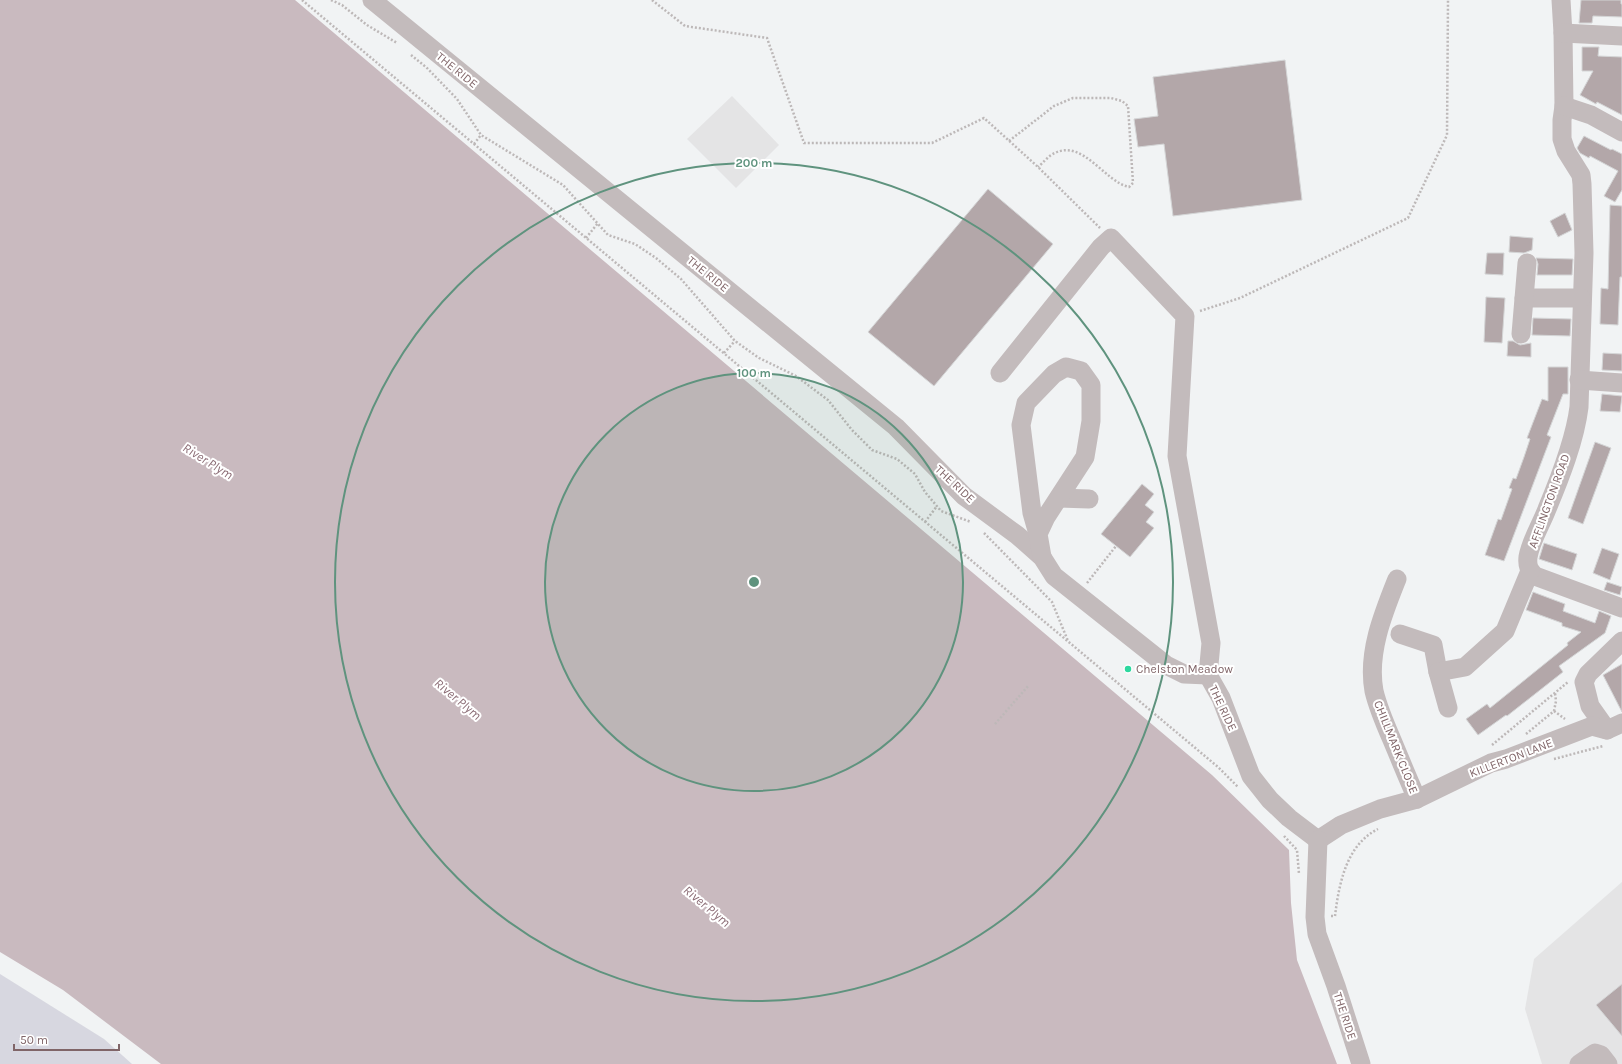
<svg xmlns="http://www.w3.org/2000/svg" width="1622" height="1064" font-family="Karla,sans-serif">
	<style>
		.built { fill: #e4e4e5 }
		.green { fill: #d7d7e0 }
		.water { fill: #c9babf }
		.building { fill: #b3a7a9; stroke: #d4d5d6 }
		.lines { fill: none; stroke-linecap: round; stroke-linejoin: round }
		.path { stroke: #bdb8b8; stroke-width: 2.5; stroke-dasharray: 2 2; stroke-linecap: butt }
		.minor { stroke: #c3bbbc; stroke-width: 19 }
		.ring { fill: none; stroke: #5f937e; stroke-width: 2 }
		.poi-dot { fill: #2dd89f; stroke: #fff; stroke-width: 1.5 }
		.labels { text-anchor: middle; dominant-baseline: central; stroke-width: 4; stroke-linejoin: round; paint-order: stroke }
		.street-label { font-size: 12px; fill: #806568; stroke: #fff }
		.poi-label { font-size: 12px; fill: #806568; stroke: #fff; text-anchor: start }
		.water-label { font-size: 13px; font-style: italic; fill: #8a6b74; stroke: #fff }
		.centre { fill: #5f937e; stroke: #fff; stroke-width: 2 }
		.ring-label { font-size: 12px; text-anchor: middle; font-weight: bold; fill: #5f937e; stroke: #fff; stroke-width: 4; stroke-linejoin: round; paint-order: stroke }
	</style>
	<rect width="100%" height="100%" fill="#f1f3f4"/>
	<!-- built -->
	<g class="built">
		<path d="M732,96l47,49 -43,43 -49,-49z"/>
		<path d="M1622,882v182h-80l-17,-55 9,-50z"/>
	</g>
	<!-- green -->
	<path class="green" d="M0,974l104,65 28,25h-132z"/>
	<!-- water -->
	<path class="water" d="M0,0h295l917,775 77,75 2,53 6,57 40,104h-1176l-98,-74 -63,-38z"/>
	<!-- building -->
	<g class="building">
		<path d="M1581,0h40v4h1v13l-29,-1 -1,7h-13z"/>
		<path d="M1582,47h17l-1,9 24,1v58l-25,-13 -1,2 -16,-9 13,-24h-11z"/>
		<path d="M1285,60l17,140 -129,16 -9,-72 -26,3 -4,-28 24,-3 -5,-39z"/>
		<path d="M1584,136l27,14 1,-1 10,5v36l-7,12 -11,-6 14,-25 -28,-15 -1,2 -9,-5 -3,-5z"/>
		<path d="M988,189l65,55 -119,142 -66,-54z"/>
		<path d="M1610,205l12,1v71h-2l-2,48 -18,-1 1,-36 7,1z"/>
		<path d="M1565,213l7,17 -14,7 -8,-16z"/>
		<path d="M1510,236l23,2 -1,12 -8,3 -15,-1z"/>
		<path d="M1487,253h17l-1,22 -18,-1z"/>
		<path d="M1536,258l37,1 -1,16h-35l1,-11z"/>
		<path d="M1486,297l19,1 -3,45 -18,-1z"/>
		<path d="M1533,318l38,1 -1,17 -38,-1z"/>
		<path d="M1508,341h5l7,4 11,-2v14l-24,-1z"/>
		<path d="M1603,353l19,1v17l-20,-1z"/>
		<path d="M1548,367h20v27h-5l-16,41 4,2 -47,124 -19,-6 13,-36 3,1 11,-31 -3,-1 4,-10 3,1 8,-22 6,-18 -3,-1 15,-39 6,2z"/>
		<path d="M1602,394l20,2 -2,16 -20,-1z"/>
		<path d="M1595,442l16,6 -28,76 -15,-6z"/>
		<path d="M1142,484l12,10 -9,11 9,7 -8,10 8,6 -24,29 -29,-23z"/>
		<path d="M1544,543l33,11 -5,16 -33,-11z"/>
		<path d="M1602,548l17,6 -9,26 -17,-7z"/>
		<path d="M1607,582l15,5 -2,8 -16,-5z"/>
		<path d="M1533,592l32,12 -2,7 32,12 4,-12 12,5 -6,17 -46,33 4,6 -56,44 -1,-1 -28,20 -12,-16 21,-15 3,4 78,-63 -1,-2 14,-11 -19,-6v-3l-36,-13z"/>
		<path d="M1622,664v48l-19,-37z"/>
		<path d="M1622,984v52l-26,-31z"/>
	</g>
	<g class="lines">
		<!-- path -->
		<g class="path">
			<path d="M302,0l916,767 20,20"/>
			<path d="M331,0l11,5 25,20 30,18"/>
			<path d="M652,0l33,26 82,12 37,105h128l52,-25 54,49 62,61"/>
			<path d="M411,55l16,13 30,31 24,36 82,50 45,50 27,9 21,14 25,21 54,62 24,17 37,18 32,24 24,30 20,20 25,9 18,15 10,18 16,19 30,11"/>
			<path d="M1009,141l45,-35 19,-8h38l11,3 6,5 5,77 -4,4c-24,-5 -46,-48 -74,-34 -6,2 -12,10 -17,14"/>
			<path d="M474,144l7,-9"/>
			<path d="M586,238l12,-15"/>
			<path d="M1200,311l40,-13 168,-80 39,-83 1,-135"/>
			<path d="M724,353l11,-12"/>
			<path d="M925,522l12,-16"/>
			<path d="M984,533l68,69 16,39"/>
			<path d="M1087,583l29,-37"/>
			<path d="M1554,711l11,8"/>
			<path d="M995,724l34,-39"/>
			<path d="M1526,734l28,-23 2,-10 -1,-8"/>
			<path d="M1492,745l76,-63"/>
			<path d="M1554,759l49,-13"/>
			<path d="M1284,836l13,14 2,24"/>
			<path d="M1331,916h4c4,-32 11,-71 43,-87"/>
		</g>
		<!-- minor -->
		<g class="minor">
			<path d="M372,0l524,427 68,69 53,39 25,22 12,19 112,89 18,9 24,1"/>
			<path d="M1561,0l2,33 1,73 -2,14v19l4,12 15,24 1,9 2,69 -5,154c-4,33 -19,71 -32,102 -6,16 -16,31 -19,48 -1,9 1,13 7,19l87,32"/>
			<path d="M1563,33l59,3"/>
			<path d="M1564,106l27,9 31,17"/>
			<path d="M1524,298h57"/>
			<path d="M1521,334l6,-71"/>
			<path d="M1000,373l101,-126 10,-9 74,78 -8,140 34,187 -3,32"/>
			<path d="M1579,380l43,3"/>
			<path d="M1059,498l30,1"/>
			<path d="M1038,534l8,-17 39,-60 6,-36v-36l-10,-14 -15,-4 -12,7 -28,29 -5,22 11,88 6,21 4,23"/>
			<path d="M1397,579c-14,35 -30,74 -23,112 4,17 11,33 18,49 8,19 16,39 25,59"/>
			<path d="M1400,634l33,11 5,27"/>
			<path d="M1208,675l13,23 30,78 19,24 19,18 29,22"/>
			<path d="M1448,708l-10,-36 27,-5 40,-36 25,-60"/>
			<path d="M1607,730l-17,-24 -6,-24 4,-8 34,-33"/>
			<path d="M1318,840l23,-15 39,-16 37,-10 74,-36 15,-4 86,-33 15,4 15,-7"/>
			<path d="M1318,840l-3,77 2,17 19,52 25,78"/>
			<path d="M1579,1064l16,-11 6,2 7,9"/>
		</g>
	</g>
	<!-- distance rings -->
	<circle cx="754" cy="582" r="209" fill="#5f937e" fill-opacity=".12"/>
	<g class="ring">
		<circle cx="754" cy="582" r="209"/>
		<circle cx="754" cy="582" r="419"/>
	</g>
	<!-- markers -->
	<circle class="poi-dot" cx="1128" cy="669" r="4"/>
	<g class="labels">
		<!-- street labels -->
		<g class="street-label">
			<text transform="translate(457 70) rotate(39)">THE RIDE</text>
			<text transform="translate(708 274) rotate(39)">THE RIDE</text>
			<text transform="translate(955 484) rotate(43)">THE RIDE</text>
			<text transform="translate(1549 501) rotate(-70)">AFFLINGTON ROAD</text>
			<text transform="translate(1223 708) rotate(65)">THE RIDE</text>
			<text transform="translate(1396 747) rotate(68)">CHILLMARK CLOSE</text>
			<text transform="translate(1511 758) rotate(-21)">KILLERTON LANE</text>
			<text transform="translate(1345 1016) rotate(72)">THE RIDE</text>
		</g>
		<!-- poi labels -->
		<g class="poi-label">
			<text x="1136" y="669">Chelston Meadow</text>
		</g>
		<!-- water labels -->
		<g class="water-label">
			<text transform="translate(208 461) rotate(32)">River Plym</text>
			<text transform="translate(458 699) rotate(40)">River Plym</text>
			<text transform="translate(707 906) rotate(40)">River Plym</text>
		</g>
	</g>
	<circle cx="754" cy="582" r="6" class="centre"/>
	<g class="ring-label">
		<text x="754" y="167">200 m</text>
		<text x="754" y="377">100 m</text>
	</g>
	<!-- scale -->
	<path d="M14 1044v6h105v-6" fill="none" stroke="#806568" stroke-width="2"/>
	<text x="20" y="1044" font-size="12" fill="#806568" stroke="#ffffff" stroke-width="3" paint-order="stroke">50 m</text>
</svg>
